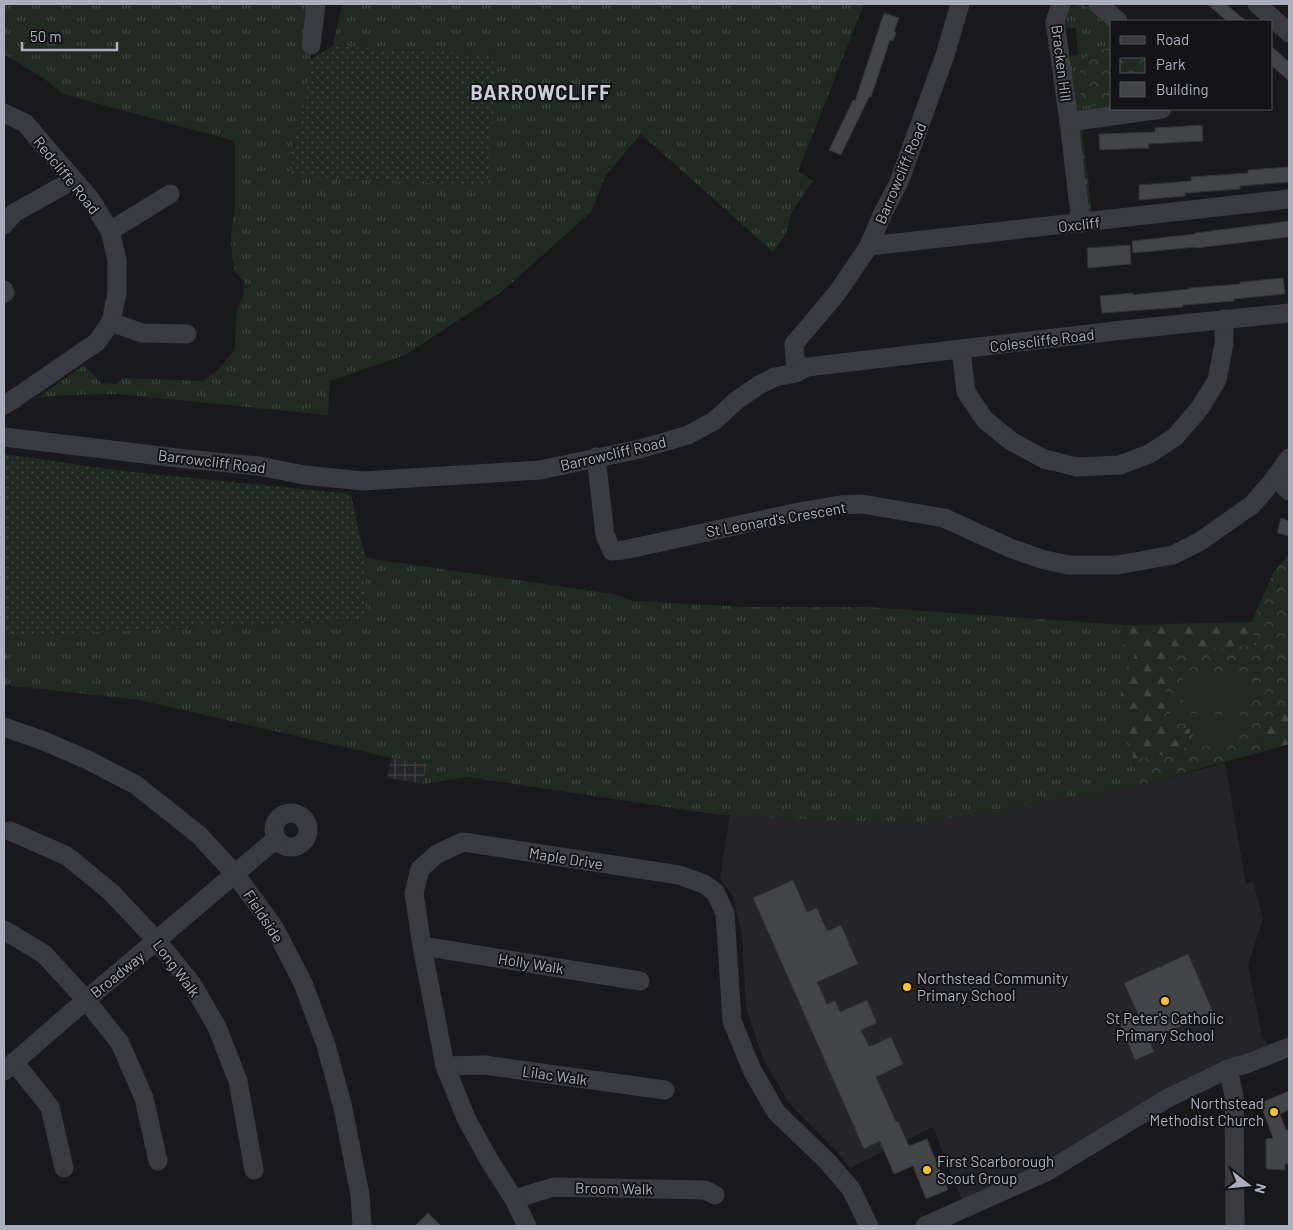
<svg xmlns="http://www.w3.org/2000/svg" width="1293" height="1230" font-family="Barlow,sans-serif">
	<style>
		.built { fill: #252528 }
		.industrial { fill: url(#industrial-grid) }
		.grass { fill: url(#grass-tufts) }
		.forest { fill: url(#forest-firs) }
		.park { fill: url(#park-crowns) }
		.garden { fill: url(#garden-dots) }
		.pitch { fill: #202a22 }
		.building { fill: #434448; stroke: #333337 }
		.lines { fill: none; stroke-linecap: round; stroke-linejoin: round }
		.minor { stroke: #3a3a41; stroke-width: 19 }
		.poi-dot { fill: #fcc230; stroke: #141416; stroke-width: 2 }
		.labels { text-anchor: middle; dominant-baseline: central; stroke-width: 4; stroke-linejoin: round; paint-order: stroke }
		.street-label { font-size: 15px; fill: #abafbc; stroke: #141416 }
		.poi-label { font-size: 15px; fill: #abafbc; stroke: #141416; text-anchor: start }
		.district-label { font-size: 20px; font-weight: bold; letter-spacing: 1px; fill: #ccced7; stroke: #141416 }
	</style>
	<defs>
		<pattern id="industrial-grid" width="8" height="8" patternUnits="userSpaceOnUse" patternTransform="scale(1.25)"><rect width="8" height="8" fill="#252528"/><path d="M0 4h8M4 0v8" fill="none" stroke="#424245"/></pattern>
		<pattern id="grass-tufts" width="24" height="20" patternUnits="userSpaceOnUse" patternTransform="scale(1.25)"><rect width="24" height="20" fill="#202a22"/><path d="M3 7l-1-3M5 7V3M7 7l1-3M15 17l-1-3M17 17v-4M19 17l1-3" fill="none" stroke="#3e4640"/></pattern>
		<pattern id="forest-firs" width="22" height="20" patternUnits="userSpaceOnUse" patternTransform="scale(1.25)"><rect width="22" height="20" fill="#202a22"/><path d="M5 1l3.5 6h-7zM16 11l3.5 6h-7z" fill="#3e4640"/></pattern>
		<pattern id="park-crowns" width="20" height="18" patternUnits="userSpaceOnUse" patternTransform="scale(1.25)"><rect width="20" height="18" fill="#202a22"/><path d="M2 6a3 3 0 1 1 6 0M12 15a3 3 0 1 1 6 0" fill="none" stroke="#3e4640"/></pattern>
		<pattern id="garden-dots" width="8" height="8" patternUnits="userSpaceOnUse" patternTransform="scale(1.25)"><rect width="8" height="8" fill="#202a22"/><path d="M2 2h.1M6 6h.1" fill="none" stroke="#3e4640" stroke-width="1.8" stroke-linecap="round"/></pattern>
	</defs>
	<rect width="100%" height="100%" fill="#19191b"/>
	<!-- built -->
	<path class="built" d="M1225,763l21,121 7,-3 10,37 -15,47 14,71 10,18 -307,154 -32,-81 -83,41 -8,-11 -53,-54 -26,-45 -17,-50 -4,-72 -9,-40 -13,-18 10,-63 185,9 224,-39z"/>
	<!-- industrial -->
	<path class="industrial" d="M391,758l36,6 -4,20 -36,-6z"/>
	<!-- grass -->
	<g class="grass">
		<path d="M4,4h304l3,55 -5,39 191,-43 -164,-9 9,-42h522l-66,167 15,10 -22,32 -5,20 -13,19 -132,-118 -36,42 -14,36 -91,81 -95,62 -75,26 -2,34 -211,-21 -51,1 -29,3 47,-33 17,18 15,1 6,-6 81,3 15,-11 17,-21 1,-31 1,-8 6,-13 1,-16 -9,-9 -3,-15 -1,-23 4,-25v-68l-172,-47 -17,-14 -42,-26z"/>
		<path d="M1079,4l15,5 18,16v84l-30,5 -6,-4 -9,-54 11,-1 -2,-27h-13l4,-19z"/>
		<path d="M1076,130h6l10,83 -5,1z"/>
		<path d="M366,558l247,36 20,7 113,6h120l260,18 -4,26 15,-2 -14,38 9,59 1,13 6,26 -224,39 -195,-9 -252,-38 -45,7 4,-20 -36,-6 -251,-58 -136,-15v-49l362,-16z"/>
	</g>
	<!-- forest -->
	<g class="forest">
		<path d="M1252,622l5,23 -87,7 21,76 -8,24 -50,7c-1,-19 -10,-35 -12,-53 -3,-18 10,-40 16,-56l-15,1 4,-26z"/>
		<path d="M1289,712v32l-28,8 7,-35z"/>
	</g>
	<!-- park -->
	<g class="park">
		<path d="M1112,47v58l-30,1 -3,-31 8,-21z"/>
		<path d="M1289,554v158l-21,5 -7,35 -122,33 -6,-26 50,-7 8,-23 -23,-2 -4,-14 6,-62 86,-6 -4,-23 21,-49z"/>
	</g>
	<!-- garden -->
	<g class="garden">
		<path d="M333,46l164,9 -9,131 -196,-10 -1,-24 15,-54 5,-39z"/>
		<path d="M4,454l110,16 237,24 7,35 8,29v62l-362,16z"/>
	</g>
	<!-- pitch -->
	<g class="pitch">
		<path d="M1183,674l68,1v33l-68,-1z"/>
		<path d="M1169,694l11,2v17l70,3 -17,26 -41,6 2,-23 -24,-2z"/>
	</g>
	<!-- building -->
	<g class="building">
		<path d="M1207,4h19l20,17h-19z"/>
		<path d="M884,13l15,5 -5,13 2,2 -3,8 -3,-1 -19,57h-2l-28,58 -12,-5 24,-50 2,1z"/>
		<path d="M1272,47l17,15v19l-17,-15z"/>
		<path d="M1202,125l1,16 -55,3 1,4 -49,2 -1,-16 56,-2v-4z"/>
		<path d="M1289,167v15l-49,4v3l-55,4v3l-46,4v-15l52,-4v-4l57,-4v-3z"/>
		<path d="M1289,221v16l-93,11v-1l-63,6 -1,-12 63,-7v-1z"/>
		<path d="M1130,245l1,19 -43,4 -1,-20z"/>
		<path d="M1283,278l2,16 -51,5v2l-51,4v2l-81,6 -2,-17 33,-3v2l56,-6v-1l51,-4v-2z"/>
		<path d="M1281,518l8,3v15l-12,-3z"/>
		<path d="M793,880l14,32 10,-4 10,23 14,-6 17,39 -41,18 10,22 8,-3 5,11 27,-12 10,23 -16,7 8,17 22,-10 12,27 -27,13 20,45 2,-1 11,25 18,-7 21,51 -22,9 -13,-33 -19,8 -14,-33 -16,8 -111,-251z"/>
		<path d="M1188,954l25,58 -64,28 5,12 -19,8 -15,-36 19,-8 -15,-33z"/>
		<path d="M1289,1091v19l-9,4 6,16h3v34h-4v6l-19,-1v-30l7,-1 -13,-35z"/>
		<path d="M428,1213l13,13h-26z"/>
	</g>
	<g class="lines">
		<!-- minor -->
		<g class="minor">
			<path d="M1061,4l-6,18 14,100 12,101"/>
			<path d="M1098,4l20,17"/>
			<path d="M1257,4l32,29"/>
			<path d="M311,45l5,-41"/>
			<path d="M4,113l21,10 66,77 19,31 7,29v33l-6,29 -14,20 -83,57 -10,6"/>
			<path d="M1069,122l93,-13"/>
			<path d="M4,225l10,-12 59,-33"/>
			<path d="M110,231l60,-37"/>
			<path d="M869,246l420,-47"/>
			<path d="M4,290l1,3"/>
			<path d="M111,322l31,11 45,1"/>
			<path d="M961,350l5,42 19,28 26,21 33,18 33,8 43,-2 29,-11 26,-17 25,-29 17,-28 7,-36v-25"/>
			<path d="M796,373l-2,-29 43,-51 32,-47 13,-31 17,-33 46,-127 15,-51"/>
			<path d="M4,437l182,22 73,7 45,9 59,6 177,-11 100,-21 48,-14 26,-14 23,-21 22,-15 16,-8 21,-4 11,-6 316,-37 166,-17"/>
			<path d="M596,457l9,78 7,16 12,-1 175,-38 41,-7 22,-1 82,14 66,30 31,11 27,6h49l56,-10 26,-13 53,-37 20,-23 17,-24"/>
			<path d="M1275,477l14,14"/>
			<path d="M4,727l40,14 44,19 48,25 63,50 36,39 31,42 9,13 28,54 23,62 17,63 17,87 2,31"/>
			<circle cx="291" cy="830" r="17"/>
			<path d="M10,831l57,25 45,37 45,48 35,43 25,43 21,54 16,89"/>
			<path d="M4,930l40,24 42,46 34,43 24,55 14,63"/>
			<path d="M422,946l218,35"/>
			<path d="M14,1062l36,45 14,61"/>
			<path d="M445,1066l39,-1 181,25"/>
			<path d="M1228,1069l6,27 1,130"/>
			<path d="M4,1071l82,-71 190,-161"/>
			<path d="M514,1199l40,-12 151,3 10,5"/>
			<path d="M527,1226l-13,-27 -25,-39 -23,-42 -21,-52 -23,-120 -8,-53 6,-24 17,-15 26,-12 216,33 25,9 11,8 10,21 7,108 20,49 24,42 51,49 24,28 18,37"/>
			<path d="M925,1226l123,-55 120,-73 60,-29 21,-6 40,-16"/>
		</g>
	</g>
	<!-- markers -->
	<g class="poi-dot">
		<circle cx="907" cy="987" r="5"/>
		<circle cx="1165" cy="1001" r="5"/>
		<circle cx="1274" cy="1112" r="5"/>
		<circle cx="927" cy="1170" r="5"/>
	</g>
	<g class="labels">
		<!-- street labels -->
		<g class="street-label">
			<text transform="translate(1062 63) rotate(83)">Bracken Hill</text>
			<text transform="translate(900 173) rotate(-67)">Barrowcliff Road</text>
			<text transform="translate(67 175) rotate(51)">Redcliffe Road</text>
			<text transform="translate(1079 224) rotate(-6)">Oxcliff</text>
			<text transform="translate(1042 340) rotate(-7)">Colescliffe Road</text>
			<text transform="translate(613 453) rotate(-13)">Barrowcliff Road</text>
			<text transform="translate(212 461) rotate(7)">Barrowcliff Road</text>
			<text transform="translate(776 519) rotate(-10)">St Leonard's Crescent</text>
			<text transform="translate(566 858) rotate(9)">Maple Drive</text>
			<text transform="translate(264 916) rotate(57)">Fieldside</text>
			<text transform="translate(531 963) rotate(9)">Holly Walk</text>
			<text transform="translate(177 968) rotate(53)">Long Walk</text>
			<text transform="translate(117 974) rotate(-39)">Broadway</text>
			<text transform="translate(555 1075) rotate(8)">Lilac Walk</text>
			<text transform="translate(614 1188) rotate(1)">Broom Walk</text>
		</g>
		<!-- poi labels -->
		<g class="poi-label">
			<text x="917" y="978">Northstead Community<tspan x="917" dy="17">Primary School</tspan></text>
			<text x="1165" y="1018" text-anchor="middle">St Peter's Catholic<tspan x="1165" dy="17">Primary School</tspan></text>
			<text x="1264" y="1103" text-anchor="end">Northstead<tspan x="1264" dy="17">Methodist Church</tspan></text>
			<text x="937" y="1161">First Scarborough<tspan x="937" dy="17">Scout Group</tspan></text>
		</g>
		<!-- district labels -->
		<g class="district-label">
			<text x="541" y="92">BARROWCLIFF</text>
		</g>
	</g>
	<!-- border -->
	<rect width="1293" height="1230" fill="none" stroke="#abafbc" stroke-width="10"/>
	<!-- legend -->
	<rect x="1110" y="20" width="162" height="90" fill="#141416" stroke="#505258"/>
	<rect x="1120" y="36" width="25" height="8" fill="#3a3a41" stroke="#505258"/>
	<text x="1156" y="45" font-size="15" fill="#abafbc">Road</text>
	<rect x="1120" y="58" width="25" height="15" fill="url(#park-crowns)" stroke="#505258"/>
	<text x="1156" y="70" font-size="15" fill="#abafbc">Park</text>
	<rect x="1120" y="82" width="25" height="15" fill="#434448" stroke="#505258"/>
	<text x="1156" y="95" font-size="15" fill="#abafbc">Building</text>
	<!-- north arrow -->
	<g transform="translate(1248 1185) rotate(106)" stroke="#141416" stroke-width="4" paint-order="stroke">
	<path d="M0-4L9 19L0 12L-9 19Z" fill="#abafbc"/>
	<text y="-8" font-size="14" font-weight="bold" text-anchor="middle" fill="#abafbc">N</text>
	</g>
	<!-- scale -->
	<path d="M22 42v8h95v-8" fill="none" stroke="#abafbc" stroke-width="2.5"/>
	<text x="30" y="42" font-size="15" fill="#abafbc" stroke="#141416" stroke-width="4" paint-order="stroke">50 m</text>
</svg>
